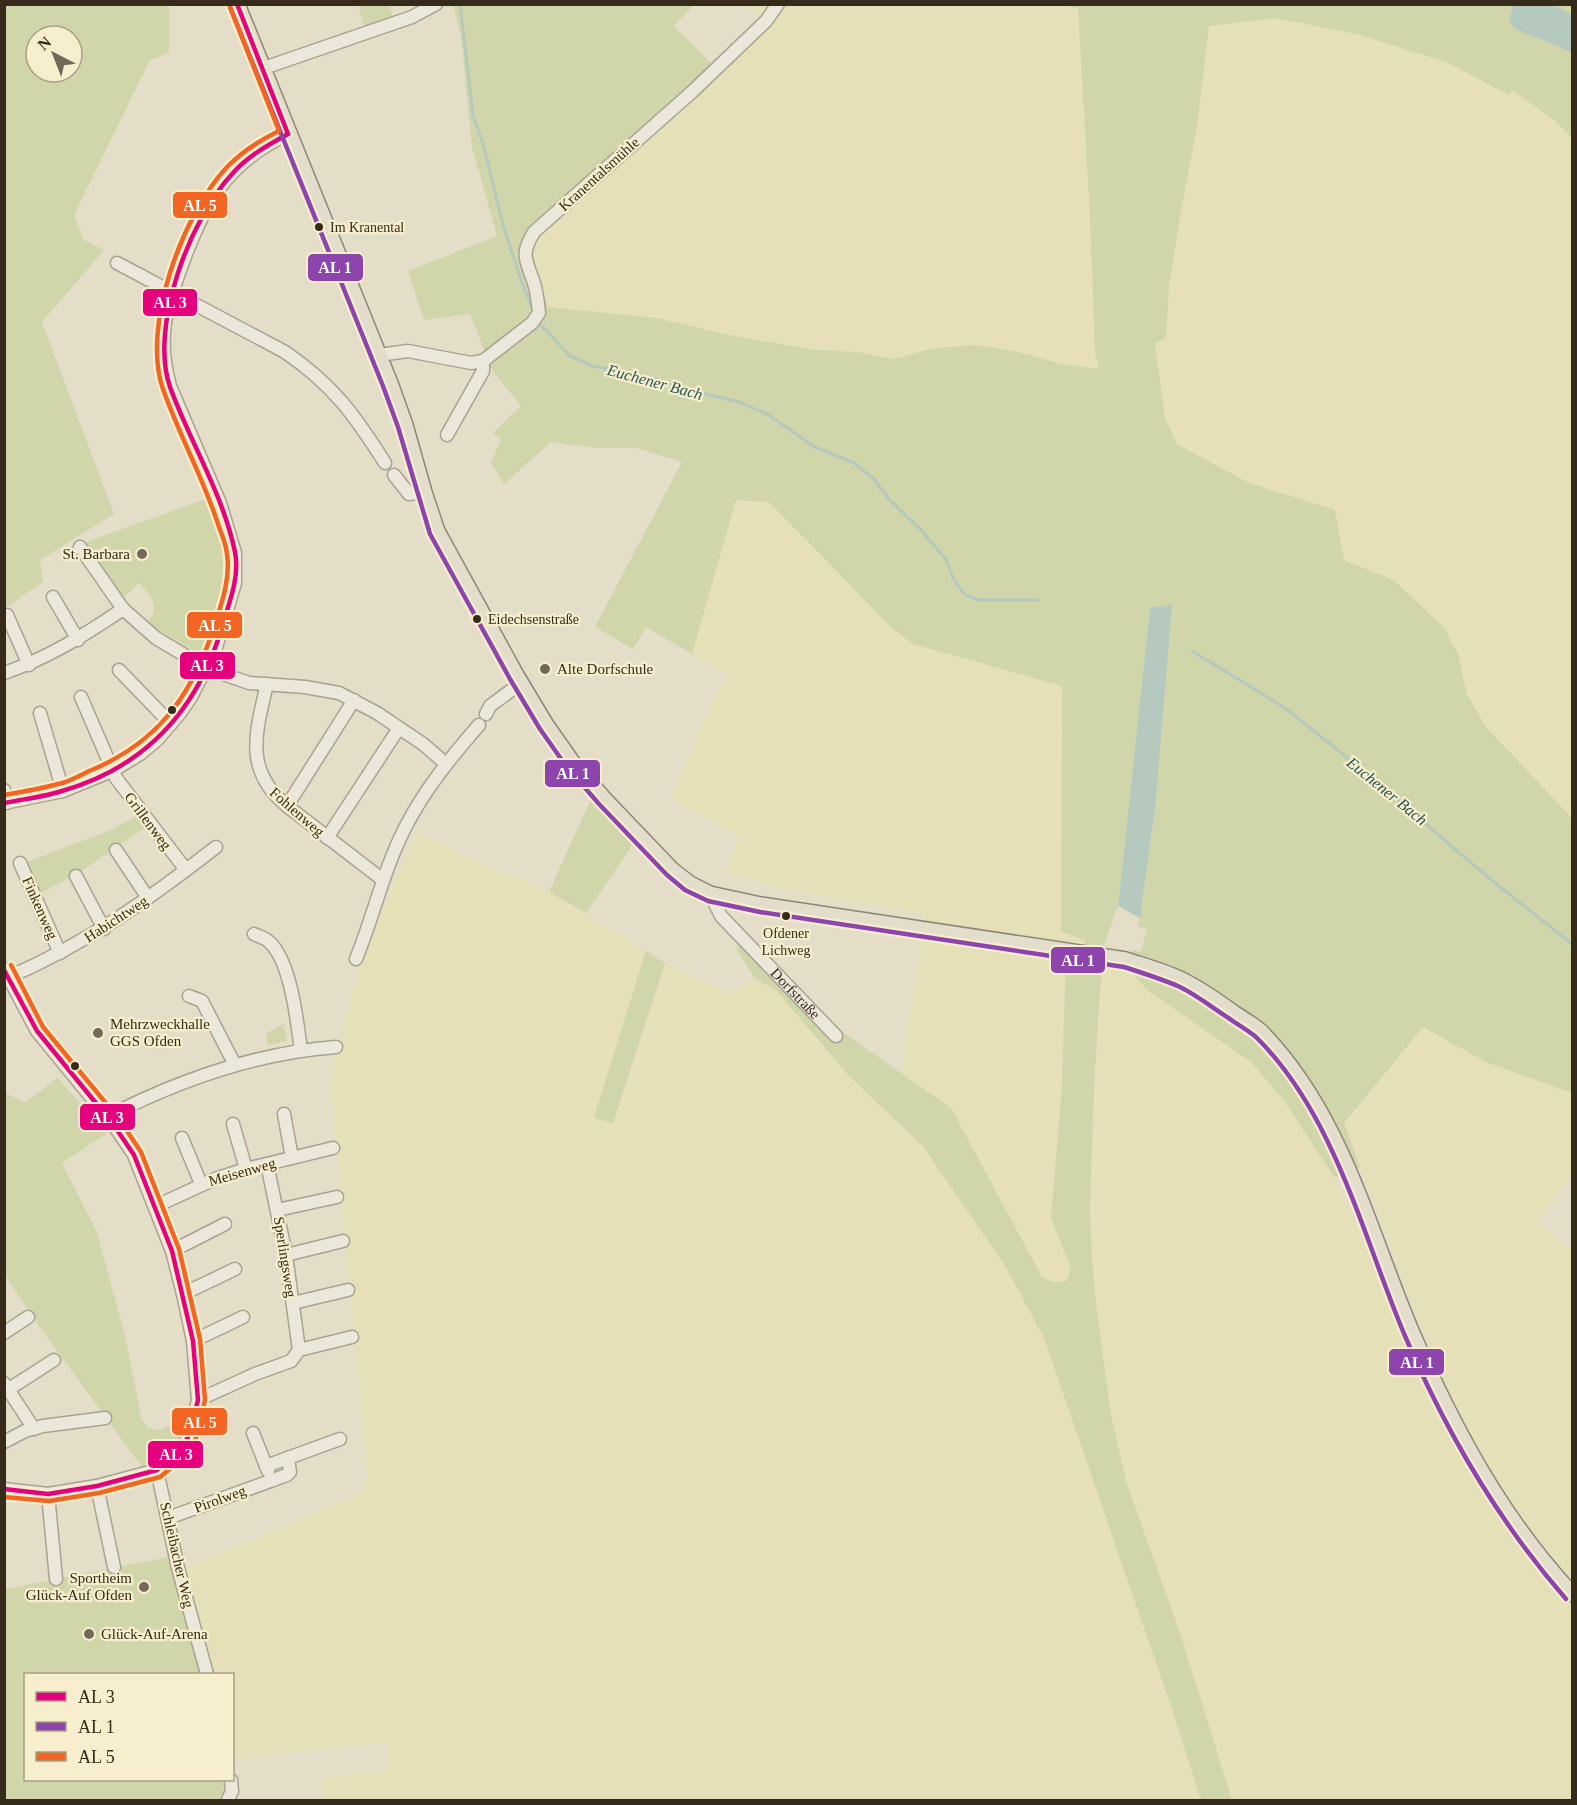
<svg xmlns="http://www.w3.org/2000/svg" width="1577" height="1805" font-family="'Times New Roman',serif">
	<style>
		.farmland { fill: #e5e0b8 }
		.green { fill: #d1d5aa; fill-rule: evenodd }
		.water { fill: #b5c9be }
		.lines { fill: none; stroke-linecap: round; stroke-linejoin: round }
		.stream { stroke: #b5c9be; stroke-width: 3 }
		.minor-casing { stroke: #a8a292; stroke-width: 15 }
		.major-casing { stroke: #8e8779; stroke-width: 18 }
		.minor { stroke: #ebe7db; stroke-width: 12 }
		.major { stroke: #e3decb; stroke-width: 15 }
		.bus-1-casing { stroke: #f6eecc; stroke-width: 9 }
		.bus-2-casing { stroke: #f6eecc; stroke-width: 9 }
		.bus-3-casing { stroke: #f6eecc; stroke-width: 9 }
		.bus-1 { stroke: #e5007d; stroke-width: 4.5 }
		.bus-2 { stroke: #8e44ad; stroke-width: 4.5 }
		.bus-3 { stroke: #f26522; stroke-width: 4.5 }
		.bus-dot { fill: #362a1b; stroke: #f6eecc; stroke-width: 2 }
		.poi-dot { fill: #736958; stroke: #f6eecc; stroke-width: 2 }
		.labels { text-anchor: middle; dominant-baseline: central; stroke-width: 4.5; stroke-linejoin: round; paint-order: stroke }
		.bus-label { font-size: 14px; fill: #362a1b; stroke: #f6eecc; text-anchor: start }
		.street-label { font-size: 15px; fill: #362a1b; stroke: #f6eecc }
		.poi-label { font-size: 15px; fill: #362a1b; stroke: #f6eecc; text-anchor: start }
		.water-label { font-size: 16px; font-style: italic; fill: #295557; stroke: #f6eecc }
		.line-badge { stroke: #f6eecc; stroke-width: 2 }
		.badge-label { font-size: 16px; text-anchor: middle; font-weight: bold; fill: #fff }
	</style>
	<rect width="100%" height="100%" fill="#e4dec8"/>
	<!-- farmland -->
	<g class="farmland">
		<path d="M746,5h332l21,365 -37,-6 -48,-13 -40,-6 -44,4 -36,10 -37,-7 -42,-2 -91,-16 -68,-16 -108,-11 -17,-57 8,-16 230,-210z"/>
		<path d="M1203,12l156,9 213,36v761l-86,-91 -19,-33 -9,-39 -14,-27 -50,-48 -50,-20 -9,-49 -86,-28 -72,-39 -12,-26 -12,-87z"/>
		<path d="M736,500l33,2 122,125 22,17 149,42 -1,246 24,8v6l41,19 22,26 102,70 32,37 52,79 40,86 28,73 39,85 33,59 78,107 20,22v191h-340l-52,-167 -54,-152 -15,-66 -15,-111 -4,-46 -2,-46 4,-125 8,-128 -36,-2 -4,128 -11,131 20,53 -4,12 -15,1 -10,-5 -91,-169 -50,-34 24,-159 -142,-26 -57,-16 12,-36 -68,-40 57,-124 -35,-19z"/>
		<path d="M417,832l69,35 40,14 23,11 97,59 -52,167 20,4 51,-159 65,30 25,-14 20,10 73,86 75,71 84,123 37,69 127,368 30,94h-878l-1,-22 66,-8 -1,-28 -154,17 -1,-85h-28l-20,-100 3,-6 174,-75 7,-16 -38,-394 30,-122z"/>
		<path d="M1423,1027l63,35 86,31v82l-35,47 35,28v332l-47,-60 -35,-52 -33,-57 -37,-89 -76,-200z"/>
	</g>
	<!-- green -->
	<g class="green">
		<path d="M5,4l164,1v48l-19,7 -76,155 10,25 20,10 -62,72 72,192 -74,46 3,22 -38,26zM36,36h36v36h-36z"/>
		<path d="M358,5h31l4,12 -29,9z"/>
		<path d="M453,5h241l-20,21 46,46 -181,162 -8,16 17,57 108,11 68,16 91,16 42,2 37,7 36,-10 44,-4 40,6 48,13 36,5v-11l-2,1 -1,-7 -5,-136 -12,-208 -16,-3h510v133l-19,-19 -41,-29 -2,6 -61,-33 -89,-28 -84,-17 -67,8 -12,101 -16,84 -12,75 -3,52 -11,6 10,74 12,26 72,39 86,27 9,50 50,20 50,48 14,26 9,40 19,33 86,91v275l-86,-31 -63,-35 -79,96 16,44 -26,10 -52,-79 -32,-37 -102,-70 -22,-26 7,-15 8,2 6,-23 -10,-3 3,-8 15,-109 -5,-200 -32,297 -16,44 -17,-4v-6l-24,-8 1,-246 -149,-42 -22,-17 -122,-125 -33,-2 -44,154 -46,-27 -13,22 -38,-22 87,-165 -46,-14h-40l-45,-6 -47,42 -13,-21 10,-23 -8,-7 28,-27 -29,-36 -22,-56 -46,6 -16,-49 89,-35 -25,-89 -11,-112z"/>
		<path d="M206,499c19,47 24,74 7,123 -4,10 -6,22 -13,30h-4l-49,-29c14,-15 4,-27 -8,-40l-19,17 -40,-56z"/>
		<path d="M591,799l42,45 -47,69 -37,-21z"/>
		<path d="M139,815l9,11 -71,48 -41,22 -14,-32 91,-35z"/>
		<path d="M753,939l88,92 110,77 91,169 11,5 14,-1 4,-12 -20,-52 11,-132 4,-128 36,2 -8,128 -4,125 2,46 4,46 15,111 15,66 54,152 52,167h-31l-30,-94 -127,-368 -37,-69 -84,-123 -75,-71 -73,-86 -20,-10 -19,-31z"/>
		<path d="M646,951l19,12 -52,160 -19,-5z"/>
		<path d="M284,1024l3,17 -19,4 -2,-12z"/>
		<path d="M58,1078l48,56 -44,29 35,69 29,108 16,80 6,8 13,2 25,-12c-5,24 -20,43 -44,49l-111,-152 -26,-40 -1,-183 20,11z"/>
		<path d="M174,1556l30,118h-178v106h199l-3,20h-217v-211z"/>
	</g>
	<!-- water -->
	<g class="water">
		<path d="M1513,5h41l18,10v37l-57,-23 -6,-8z"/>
		<path d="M1172,605l-17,204 -15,109 -22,-12 32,-298z"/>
	</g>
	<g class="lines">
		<!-- stream -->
		<g class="stream">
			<path d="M460,4l13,111 11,32 19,78 19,58 11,27"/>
			<path d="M538,322l32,34 23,10 55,11 33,11 58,14 28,12 48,33 39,16 19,15 15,20 35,34 23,28 8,20 10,14 14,6h60"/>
			<path d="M1192,651l93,57 74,59 130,111 83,66"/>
		</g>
		<defs>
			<g id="minor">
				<path d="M261,69l151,-52 24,-13"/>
				<path d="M117,263l168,89c48,33 69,62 100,111"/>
				<path d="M379,355l29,-4 63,12 12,-2 49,-38 7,-10c-1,-11 -2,-22 -6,-33 -8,-21 -12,-27 1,-48l159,-141 73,-70 12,-17"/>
				<path d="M447,435l36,-64v-10"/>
				<path d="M394,475l15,19 15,-2"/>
				<path d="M80,547l43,62 33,29 50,30 43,15 56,4 34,6 38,20 46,31 22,19"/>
				<path d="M53,597l25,43"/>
				<path d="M7,615l22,50"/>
				<path d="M119,670l52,54"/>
				<path d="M4,673c44,-15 81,-38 119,-64"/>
				<path d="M267,684c-11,48 -24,86 20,122l96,74"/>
				<path d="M81,697l35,81 70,92"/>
				<path d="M40,713l23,78"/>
				<path d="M486,714l4,-8 31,-23"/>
				<path d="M4,790l3,13"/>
				<path d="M4,803l59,-12 51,-21 26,-16 17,-14 23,-27 11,-16 24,-46 20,-68v-30l-15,-50 -50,-117c-13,-48 -5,-75 12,-121 22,-61 44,-102 106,-131"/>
				<path d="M287,806l67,-106"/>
				<path d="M327,838l72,-110"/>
				<path d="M116,850l32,48"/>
				<path d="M20,863l40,90"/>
				<path d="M76,876l28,53"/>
				<path id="s1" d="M710,894l11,22 115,120"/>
				<path d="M254,934c4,2 10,4 13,6 24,18 30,82 34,110"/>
				<path d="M356,959c18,-44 28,-91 50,-133 19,-37 46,-70 73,-101"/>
				<path d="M4,969l33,62 76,93 21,31 38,96 11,43 10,47 5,59 -9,35 -8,15 -24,20 -60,16 -49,8 -44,-5"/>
				<path d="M9,977c78,-34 139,-77 207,-130"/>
				<path d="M189,996l13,5 33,64"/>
				<path d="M284,1114l8,44"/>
				<path d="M107,1117c72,-37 147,-64 229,-70"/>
				<path d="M233,1124l13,45"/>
				<path d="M182,1138l19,46"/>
				<path d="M267,1164l19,91 13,95"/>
				<path d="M156,1206l59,-27 31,-10 87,-21"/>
				<path d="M277,1210l60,-13"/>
				<path d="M172,1251l53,-27"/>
				<path d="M286,1255l57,-14"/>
				<path d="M183,1294l52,-25"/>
				<path d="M293,1303l55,-13"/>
				<path d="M4,1333l24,-16"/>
				<path d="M193,1341l50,-24"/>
				<path d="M4,1383l30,46"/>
				<path d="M9,1389l45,-29"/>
				<path d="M198,1400l57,-26 36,-13 8,-11 53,-13"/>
				<path d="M253,1433l15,38"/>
				<path d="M4,1442l21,-11 18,-5 62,-8"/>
				<path d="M266,1466l74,-27"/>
				<path d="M157,1470l21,98 29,106"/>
				<path d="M97,1486l17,81"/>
				<path d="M48,1494l8,85"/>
				<path d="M168,1518l119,-43 3,-3 -2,-14"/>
				<path d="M228,1800l4,-9 -1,-11"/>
			</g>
			<path id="major" d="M237,4l153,379 15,42 19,67 13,39 79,144 30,50 26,37 32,37 68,71 18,14 20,10 51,11 365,55c15,5 32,10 47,16 22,9 43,24 62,38 8,5 18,11 26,18 81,83 107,198 151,301 41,95 90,186 160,261"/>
		</defs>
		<!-- minor casing -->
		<use href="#minor" class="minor-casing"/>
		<!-- major casing -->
		<use href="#major" class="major-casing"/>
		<!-- minor -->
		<use href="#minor" class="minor"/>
		<!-- major -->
		<use href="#major" class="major"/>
		<defs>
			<g id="bus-1">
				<path d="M237,4l51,130"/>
				<path d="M4,803c20,-4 40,-6 58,-12 84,-24 136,-82 160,-164 7,-24 18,-50 13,-75 -12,-58 -45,-110 -65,-165 -21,-60 20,-169 63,-214 15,-17 35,-28 55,-39"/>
				<path d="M4,970l33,61 76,93 21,31 38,96 21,90 5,59 -9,35 -8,15 -24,20 -60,16 -49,8 -44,-5"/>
			</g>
			<path id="bus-2" d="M230,7l153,379 15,41 32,107 80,145 30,50 26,37 33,38 68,71 18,15 23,11 52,11 364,55c19,6 38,12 56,20 18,9 33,21 50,32 8,6 18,11 26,18 79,78 107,200 149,299 41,96 93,185 161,263"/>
			<g id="bus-3">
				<path d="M4,795c18,-3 36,-6 54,-11 10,-2 19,-7 29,-12 67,-27 102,-71 125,-139 8,-25 19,-53 15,-79 -1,-11 -6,-21 -9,-30 -15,-47 -39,-89 -55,-135 -22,-63 20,-175 64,-222 15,-15 33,-27 52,-36l-49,-124"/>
				<path d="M4,1497l45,4 50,-8 61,-16 28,-23 8,-16 9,-38 -5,-61 -21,-90 -38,-97 -22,-33 -76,-92 -32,-62"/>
			</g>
		</defs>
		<!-- bus-1 casing -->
		<use href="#bus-1" class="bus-1-casing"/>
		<!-- bus-2 casing -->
		<use href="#bus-2" class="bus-2-casing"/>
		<!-- bus-3 casing -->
		<use href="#bus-3" class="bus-3-casing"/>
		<!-- bus-1 -->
		<use href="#bus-1" class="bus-1"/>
		<!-- bus-2 -->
		<use href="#bus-2" class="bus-2"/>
		<!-- bus-3 -->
		<use href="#bus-3" class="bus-3"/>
	</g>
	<!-- markers -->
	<g class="bus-dot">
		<circle cx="319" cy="227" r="5"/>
		<circle cx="477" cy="619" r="5"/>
		<circle cx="172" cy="710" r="5"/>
		<circle cx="786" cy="916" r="5"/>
		<circle cx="75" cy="1066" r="5"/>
	</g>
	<g class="poi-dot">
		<circle cx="142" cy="554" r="6"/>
		<circle cx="545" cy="669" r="6"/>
		<circle cx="98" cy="1033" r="6"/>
		<circle cx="144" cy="1587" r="6"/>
		<circle cx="89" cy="1634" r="6"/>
	</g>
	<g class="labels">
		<!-- bus labels -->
		<g class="bus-label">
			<text x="330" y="227">Im Kranental</text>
			<text x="488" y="619">Eidechsenstraße</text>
			<text x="786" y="933" text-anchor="middle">Ofdener<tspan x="786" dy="17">Lichweg</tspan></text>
		</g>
		<!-- street labels -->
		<g class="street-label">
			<text transform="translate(599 174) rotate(-42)">Kranentalsmühle</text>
			<text transform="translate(297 812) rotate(41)">Fohlenweg</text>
			<text transform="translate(148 821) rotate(53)">Grillenweg</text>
			<text transform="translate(40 908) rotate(66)">Finkenweg</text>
			<text transform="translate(116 919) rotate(-33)">Habichtweg</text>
			<text stroke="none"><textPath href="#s1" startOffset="132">Dorfstraße</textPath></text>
			<text transform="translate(242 1172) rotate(-16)">Meisenweg</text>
			<text transform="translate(285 1257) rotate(81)">Sperlingsweg</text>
			<text transform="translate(220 1499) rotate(-20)">Pirolweg</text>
			<text transform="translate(177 1555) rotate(77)">Schleibacher Weg</text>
		</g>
		<!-- poi labels -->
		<g class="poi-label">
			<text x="130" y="554" text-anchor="end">St. Barbara</text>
			<text x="557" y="669">Alte Dorfschule</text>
			<text x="110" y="1024">Mehrzweckhalle<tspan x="110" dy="17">GGS Ofden</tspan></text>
			<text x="132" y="1578" text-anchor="end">Sportheim<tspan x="132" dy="17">Glück-Auf Ofden</tspan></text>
			<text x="101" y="1634">Glück-Auf-Arena</text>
		</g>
		<!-- water labels -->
		<g class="water-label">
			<text transform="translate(655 382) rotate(15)">Euchener Bach</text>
			<text transform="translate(1387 791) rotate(39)">Euchener Bach</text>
		</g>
	</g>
	<g class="line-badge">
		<rect x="172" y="191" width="56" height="28" rx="6" fill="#f26522"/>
		<rect x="307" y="253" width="57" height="29" rx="6" fill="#8e44ad"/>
		<rect x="142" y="288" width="56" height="29" rx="6" fill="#e5007d"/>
		<rect x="186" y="611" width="57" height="28" rx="6" fill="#f26522"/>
		<rect x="179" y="651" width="57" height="29" rx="6" fill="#e5007d"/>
		<rect x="544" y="759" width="57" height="29" rx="6" fill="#8e44ad"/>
		<rect x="1050" y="946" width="56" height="28" rx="6" fill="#8e44ad"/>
		<rect x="79" y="1103" width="57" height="28" rx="6" fill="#e5007d"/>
		<rect x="1388" y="1348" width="57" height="28" rx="6" fill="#8e44ad"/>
		<rect x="171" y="1407" width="57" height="29" rx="6" fill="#f26522"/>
		<rect x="147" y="1440" width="57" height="29" rx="6" fill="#e5007d"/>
	</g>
	<g class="badge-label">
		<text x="200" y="211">AL 5</text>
		<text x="335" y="273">AL 1</text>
		<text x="170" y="308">AL 3</text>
		<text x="215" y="631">AL 5</text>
		<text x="207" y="671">AL 3</text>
		<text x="573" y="779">AL 1</text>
		<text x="1078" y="966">AL 1</text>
		<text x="107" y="1123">AL 3</text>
		<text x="1417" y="1368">AL 1</text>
		<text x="200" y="1428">AL 5</text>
		<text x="176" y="1460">AL 3</text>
	</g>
	<!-- border -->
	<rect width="1577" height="1805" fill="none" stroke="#362a1b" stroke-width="12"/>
	<!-- legend -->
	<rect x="24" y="1673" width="210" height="108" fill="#f6eecc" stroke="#a9a085" stroke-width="1.5"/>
	<rect x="36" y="1692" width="30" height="9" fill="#e5007d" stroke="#a9a085" stroke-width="1.5"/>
	<text x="78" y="1703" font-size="18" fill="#362a1b">AL 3</text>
	<rect x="36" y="1722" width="30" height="9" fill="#8e44ad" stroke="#a9a085" stroke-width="1.5"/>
	<text x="78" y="1733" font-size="18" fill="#362a1b">AL 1</text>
	<rect x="36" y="1752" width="30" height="9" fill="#f26522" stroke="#a9a085" stroke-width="1.5"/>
	<text x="78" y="1763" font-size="18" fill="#362a1b">AL 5</text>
	<!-- north arrow -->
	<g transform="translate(54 54) rotate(318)"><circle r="28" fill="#f6eecc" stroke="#a9a085" stroke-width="1.5"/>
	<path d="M0-4.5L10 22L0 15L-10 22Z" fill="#736958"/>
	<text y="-9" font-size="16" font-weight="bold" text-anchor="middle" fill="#362a1b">N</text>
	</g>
</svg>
